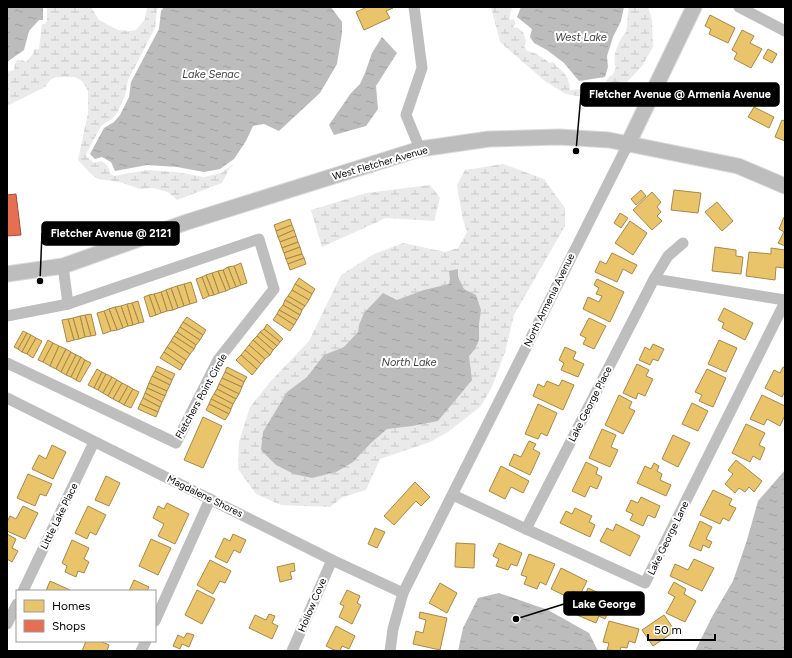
<svg xmlns="http://www.w3.org/2000/svg" width="792" height="658" font-family="Figtree,sans-serif">
	<style>
		.wetland { fill: url(#wetland-marsh) }
		.water { fill: url(#water-ripples) }
		.homes { fill: #e9c46a; stroke: #a3894a }
		.shops { fill: #e76f51; stroke: #a24e39 }
		.lines { fill: none; stroke-linecap: round; stroke-linejoin: round }
		.major-casing { stroke: #dbdbdb; stroke-width: 17 }
		.minor { stroke: #bebebe; stroke-width: 11 }
		.major { stroke: #bdbdbd; stroke-width: 15 }
		.labels { text-anchor: middle; dominant-baseline: central; stroke-width: 4; stroke-linejoin: round; paint-order: stroke }
		.street-label { font-size: 10px; fill: #000; stroke: #fff }
		.water-label { font-size: 11px; font-style: italic; fill: #414141; stroke: #fff }
		.leader { fill: none; stroke: #000; stroke-width: 1.5 }
		.callout-dot { fill: #000; stroke: #fff; stroke-width: 1.5 }
		.callout { fill: #000; stroke: #000; stroke-width: 1.5 }
		.callout-label { font-size: 11px; text-anchor: middle; font-weight: bold; fill: #fff }
	</style>
	<defs>
		<pattern id="wetland-marsh" width="20" height="14" patternUnits="userSpaceOnUse"><rect width="20" height="14" fill="#eaeaea"/><path d="M1 5h8M5 5V1M11 12h8M15 12V8" fill="none" stroke="#c7c7c7"/></pattern>
		<pattern id="water-ripples" width="26" height="14" patternUnits="userSpaceOnUse"><rect width="26" height="14" fill="#bcbcbc"/><path d="M2 4q2-2 4 0t4 0M15 11q2-2 4 0t4 0" fill="none" stroke="#a0a0a0"/></pattern>
	</defs>
	<rect width="100%" height="100%" fill="#fff"/>
	<!-- wetland -->
	<g class="wetland">
		<path d="M47,7h44l8,13 19,10 12,1 6,-1 9,-11 2,-12h12l-2,3 -2,18 -27,52 -3,16 -8,17 -5,6 -11,7 -14,26 -1,4 8,7 7,-2 6,4 4,9 3,2 33,-6 29,2 28,5 17,-4 13,-9 -5,5 -7,14 -45,17 -9,-8 -15,-4 -13,1 -20,-7 -22,-3 -7,-5 -13,-14 10,-47v-22l-6,-10 -7,-4h-19l-6,3 -5,7 -38,19v-34l7,-2 1,-6 2,-4h4l5,2 7,-8 1,-5h5l3,-25h3l2,-3z"/>
		<path d="M491,7h21l-3,13 5,-1 1,5 -2,3 5,1 5,4 3,9 -2,5 3,5c11,2 15,7 23,12l4,-1c2,5 3,5 6,7 7,6 10,13 10,21l13,-1 11,-5 4,2 6,-1 5,-8 4,-3 3,-7c-4,-10 1,-21 6,-30 1,-2 3,-3 4,-5 2,-8 1,-17 3,-25h19l4,13 1,27 -11,19 -15,16 -11,7 -21,10 -29,-5 -20,-12 -46,-40z"/>
		<path d="M503,164l41,15 21,29v18l-51,89 -9,37 -13,35 -11,19 -33,26 -18,10 -50,17 -14,31 -23,7 -13,10 -49,-2 -25,-11 -18,-25 1,-27 11,-35 20,-25 39,-41 32,-66 33,-21 29,-11 42,9 13,-4 9,-16 -5,-16 -5,-31 8,-15z"/>
		<path d="M430,185l10,13 -6,23 -48,-3 -64,29 -11,-37 55,-17z"/>
	</g>
	<!-- water -->
	<g class="water">
		<path d="M7,7h36v13h-4l-10,11 -5,19 -17,12z"/>
		<path d="M164,7h167l11,15v11l-5,31 -17,29 -41,38 -15,-7 -11,2 -7,15 -12,18 -14,10 -16,3 -27,-5 -30,-2 -32,6 -4,-9 -9,-5 -7,2 -5,-5 14,-26 10,-6 6,-7 9,-18 2,-15 28,-53 2,-18z"/>
		<path d="M521,7h103l-3,14 -8,16 -6,19 1,11 -3,10 -26,4 -15,-18 -17,-13 -13,-7 -4,-6 2,-8 -15,-12z"/>
		<path d="M382,37l15,16 -21,33 2,23 -12,17 -32,9 -5,-10 22,-32 9,-9 5,-11 7,-20z"/>
		<path d="M458,269v8l6,12 12,6 5,15 -2,14v16l-4,9 -6,7 3,24 -34,41 -26,5 -25,3 -16,14 -18,19 -17,10 -24,6 -18,-4 -18,-9 -15,-15 2,-18 24,-40 20,-15 17,-22 20,-8 14,-15 1,-7 5,-12 19,-20 14,7 27,-10 25,-6 1,-5 -1,-8z"/>
		<path d="M785,470v181h-90l18,-36 20,-34 14,-41 11,-39z"/>
		<path d="M499,593l49,17 41,23 9,18h-140l5,-23 15,-30z"/>
	</g>
	<!-- homes -->
	<g class="homes">
		<path d="M367,7h25l1,1 -7,3 4,7 -26,12 -8,-18z"/>
		<path d="M710,15l25,13 -7,15 -19,-9 2,-5 -6,-3z"/>
		<path d="M742,30l12,6 -4,7 12,6 -11,19 -17,-9 3,-6 -5,-3z"/>
		<path d="M768,49l9,5 -5,9 -9,-5z"/>
		<path d="M754,107l20,10 -5,11 -21,-11z"/>
		<path d="M782,120l3,1v20l-10,-4z"/>
		<path d="M641,190l5,6 -10,9 -5,-6z"/>
		<path d="M674,190l27,3 -3,20 -27,-3z"/>
		<path d="M652,192l9,10 -4,5 4,5 -4,4 5,5 -10,9 -19,-20z"/>
		<path d="M717,202l16,19 -11,10 -17,-19z"/>
		<path d="M620,213l8,5 -7,10 -7,-5z"/>
		<path d="M784,217l1,1v28l-7,-3 6,-11 -5,-3z"/>
		<path d="M290,219l2,6 -16,6 -2,-6z"/>
		<path d="M630,221l17,12 -14,22 -18,-12z"/>
		<path d="M292,225l2,5 -16,7 -2,-6z"/>
		<path d="M294,230l2,6 -16,6 -2,-5z"/>
		<path d="M296,236l2,6 -16,6 -2,-6z"/>
		<path d="M298,242l2,5 -16,6 -2,-5z"/>
		<path d="M300,247l2,7 -16,5 -2,-6z"/>
		<path d="M715,247l21,3v6l7,1 -2,17 -29,-3z"/>
		<path d="M771,248l14,2 -1,18 -8,-1 -1,13 -29,-4 3,-24 22,2z"/>
		<path d="M612,253l25,12 -5,9 -9,-5 -6,13 -22,-10 5,-11 6,3z"/>
		<path d="M302,254l2,4 -16,6 -2,-5z"/>
		<path d="M304,258l2,6 -16,6 -2,-6z"/>
		<path d="M241,263l6,20 -6,2 -7,-19z"/>
		<path d="M234,266l7,19 -5,2 -8,-20z"/>
		<path d="M228,267l8,20 -6,2 -7,-19z"/>
		<path d="M223,270l7,19 -4,2 -8,-20z"/>
		<path d="M218,271l8,20 -7,2 -7,-20z"/>
		<path d="M212,273l7,20 -5,2 -8,-20z"/>
		<path d="M206,275l8,20 -5,1 -7,-19z"/>
		<path d="M202,277l7,19 -6,3 -7,-20z"/>
		<path d="M299,278l16,11 -3,5 -17,-10z"/>
		<path d="M597,279l27,13 -14,30 -27,-13 5,-12 11,5 3,-6 -6,-2 3,-6 -5,-3z"/>
		<path d="M191,282l6,20 -7,2 -6,-20z"/>
		<path d="M184,284l6,20 -6,2 -7,-20z"/>
		<path d="M295,284l17,10 -3,6 -17,-10z"/>
		<path d="M177,286l7,20 -6,2 -7,-20z"/>
		<path d="M171,288l7,20 -5,2 -7,-20z"/>
		<path d="M166,290l7,20 -6,1 -6,-19z"/>
		<path d="M292,290l17,10 -4,6 -17,-10z"/>
		<path d="M161,292l6,19 -6,2 -7,-19z"/>
		<path d="M154,294l7,19 -5,2 -7,-20z"/>
		<path d="M149,295l7,20 -6,2 -6,-20z"/>
		<path d="M288,296l17,10 -3,4 -17,-10z"/>
		<path d="M285,300l17,10 -2,5 -17,-10z"/>
		<path d="M138,301l6,21 -5,1 -7,-20z"/>
		<path d="M132,303l7,20 -6,2 -6,-21z"/>
		<path d="M127,304l6,21 -5,1 -7,-20z"/>
		<path d="M283,305l17,10 -3,5 -18,-10z"/>
		<path d="M121,306l7,20 -5,2 -8,-21z"/>
		<path d="M115,307l8,21 -6,2 -8,-21z"/>
		<path d="M724,308l29,15 -8,17 -23,-12 2,-5 -6,-3z"/>
		<path d="M109,309l8,21 -6,1 -7,-20z"/>
		<path d="M279,310l18,10 -3,5 -17,-11z"/>
		<path d="M104,311l7,20 -8,3 -6,-21z"/>
		<path d="M91,314l5,21 -5,1 -6,-21z"/>
		<path d="M277,314l17,11 -4,6 -17,-11z"/>
		<path d="M85,315l6,21 -6,1 -5,-21z"/>
		<path d="M80,316l5,21 -6,2 -6,-21z"/>
		<path d="M187,317l19,13 -3,5 -20,-13z"/>
		<path d="M73,318l6,21 -5,1 -6,-21z"/>
		<path d="M589,318l17,8 -12,23 -11,-5 3,-6 -6,-3z"/>
		<path d="M68,319l6,21 -7,2 -5,-22z"/>
		<path d="M183,322l20,13 -3,5 -20,-13z"/>
		<path d="M267,324l16,15 -3,3 -16,-13z"/>
		<path d="M180,327l20,13 -4,5 -19,-13z"/>
		<path d="M264,329l16,13 -3,4 -17,-14z"/>
		<path d="M23,331l4,2 -9,16 -4,-2z"/>
		<path d="M177,332l19,13 -2,4 -20,-13z"/>
		<path d="M260,332l17,14 -4,4 -16,-14z"/>
		<path d="M27,333l4,2 -9,17 -4,-3z"/>
		<path d="M31,335l5,3 -9,16 -5,-2z"/>
		<path d="M174,336l20,13 -4,5 -19,-13z"/>
		<path d="M257,336l16,14 -3,5 -17,-15z"/>
		<path d="M36,338l6,3 -9,17 -6,-4z"/>
		<path d="M48,340l5,3 -10,19 -5,-2z"/>
		<path d="M253,340l17,15 -5,4 -16,-14z"/>
		<path d="M719,340l18,8 -11,24 -18,-8z"/>
		<path d="M171,341l19,13 -4,6 -19,-13z"/>
		<path d="M53,343l6,3 -9,20 -7,-4z"/>
		<path d="M653,344l11,5 -6,12 -5,-2 -3,6 -11,-5 6,-13 5,3z"/>
		<path d="M249,345l16,14 -4,5 -16,-14z"/>
		<path d="M59,346l7,3 -10,20 -6,-3z"/>
		<path d="M167,347l19,13 -3,5 -19,-13z"/>
		<path d="M565,347l11,5 -3,7 11,5 -6,13 -17,-7 3,-7 -5,-3z"/>
		<path d="M66,349l5,3 -10,20 -5,-3z"/>
		<path d="M245,350l16,14 -4,5 -16,-14z"/>
		<path d="M71,352l5,3 -10,20 -5,-3z"/>
		<path d="M164,352l19,13 -3,5 -20,-12z"/>
		<path d="M76,355l5,2 -10,20 -5,-2z"/>
		<path d="M241,355l16,14 -5,6 -16,-15z"/>
		<path d="M81,357l4,3 -9,20 -5,-3z"/>
		<path d="M85,360l6,3 -11,19 -4,-2z"/>
		<path d="M637,364l12,6 -3,6 7,3 -8,17 -7,-3 -2,6 -13,-6z"/>
		<path d="M157,366l18,8 -3,6 -17,-9z"/>
		<path d="M227,367l20,10 -3,5 -19,-10z"/>
		<path d="M783,367l2,1v23l-3,6 -17,-9 9,-18 6,3z"/>
		<path d="M97,369l5,3 -8,16 -6,-3z"/>
		<path d="M707,369l19,9 -13,29 -14,-6 3,-6 -7,-3z"/>
		<path d="M155,371l17,9 -2,5 -18,-9z"/>
		<path d="M102,372l4,2 -8,16 -4,-2z"/>
		<path d="M225,372l19,10 -2,5 -20,-9z"/>
		<path d="M106,374l6,3 -9,16 -5,-3z"/>
		<path d="M152,376l18,9 -3,6 -18,-8z"/>
		<path d="M112,377l5,3 -9,16 -5,-3z"/>
		<path d="M222,378l20,9 -3,7 -20,-10z"/>
		<path d="M117,380l5,3 -9,16 -5,-3z"/>
		<path d="M562,380l12,5 -11,25 -30,-14 5,-12 6,3 3,-6 12,5z"/>
		<path d="M122,383l6,3 -9,16 -6,-3z"/>
		<path d="M149,383l18,8 -2,5 -18,-8z"/>
		<path d="M219,384l20,10 -3,5 -19,-10z"/>
		<path d="M128,386l5,3 -9,16 -5,-3z"/>
		<path d="M147,388l18,8 -3,6 -17,-9z"/>
		<path d="M133,389l6,3 -8,16 -7,-3z"/>
		<path d="M217,389l19,10 -3,5 -19,-10z"/>
		<path d="M145,393l17,9 -2,5 -17,-9z"/>
		<path d="M214,394l19,10 -2,5 -20,-10z"/>
		<path d="M619,395l13,7 -3,6 6,3 -12,23 -18,-9z"/>
		<path d="M762,395l23,11v9l-5,11 -13,-7 -3,6 -14,-6z"/>
		<path d="M143,398l17,9 -2,5 -18,-8z"/>
		<path d="M211,399l20,10 -2,5 -20,-10z"/>
		<path d="M692,403l16,8 -10,20 -16,-7z"/>
		<path d="M140,404l18,8 -2,5 -18,-8z"/>
		<path d="M209,404l20,10 -4,6 -19,-10z"/>
		<path d="M538,404l19,9 -10,23 -6,-3 -3,6 -13,-5z"/>
		<path d="M203,417l19,9 -19,42 -19,-8z"/>
		<path d="M746,424l19,9 -6,12 6,3 -5,12 -7,-4 -3,6 -18,-9z"/>
		<path d="M602,429l14,6 -5,12 7,3 -8,17 -21,-9z"/>
		<path d="M673,435l17,8 -12,24 -16,-8z"/>
		<path d="M529,441l7,3 -3,5 7,4 -10,22 -21,-10 5,-11 7,3z"/>
		<path d="M52,445l14,7 -13,27 -21,-10 7,-14 7,4z"/>
		<path d="M736,460l26,21 -8,11 -5,-5 -4,5 -6,-4 -4,5 -10,-9 8,-10 -5,-4z"/>
		<path d="M586,462l12,6 -2,6 6,3 -5,12 -7,-3 -5,11 -13,-6z"/>
		<path d="M654,463l5,3 -2,5 5,3 -2,6 11,5 -5,11 -29,-13 8,-17 6,3z"/>
		<path d="M501,466l28,15 -6,12 -12,-6 -6,12 -16,-8z"/>
		<path d="M28,474l24,10 -6,12 -6,-2 -5,12 -18,-8z"/>
		<path d="M106,476l14,7 -11,23 -14,-6z"/>
		<path d="M415,482l15,15 -9,9 -5,-5 -22,24 -10,-9z"/>
		<path d="M713,490l19,9 -3,6 7,3 -7,13 -6,-3 -3,6 -20,-9z"/>
		<path d="M641,497l19,9 -5,12 -7,-3 -5,11 -13,-6 3,-6 -7,-3 5,-11 7,3z"/>
		<path d="M167,503l22,11 -14,30 -17,-8 6,-12 -11,-6 5,-12 6,3z"/>
		<path d="M23,506l15,7 -13,26 -18,-8v-9l3,-6 6,3z"/>
		<path d="M88,506l18,9 -10,20 -6,-3 -3,7 -12,-6z"/>
		<path d="M575,508l17,8 -3,6 6,3 -5,12 -30,-14 6,-12 6,3z"/>
		<path d="M700,521l12,6 -6,12 6,3 -3,6 -6,-3 -2,6 -12,-5z"/>
		<path d="M616,524l24,12 -10,20 -30,-15 7,-13 6,3z"/>
		<path d="M375,528l10,4 -8,16 -9,-4z"/>
		<path d="M7,534l9,5 -4,9 6,3 -6,11 -5,-3z"/>
		<path d="M233,534l13,6 -6,13 -6,-3 -7,13 -12,-6 9,-19 6,3z"/>
		<path d="M151,539l20,9 -13,27 -19,-9z"/>
		<path d="M72,540l17,8 -5,11 5,3 -5,11 -6,-2 -2,6 -11,-5 2,-6 -5,-3z"/>
		<path d="M456,543l19,1 -1,24 -19,-1z"/>
		<path d="M499,543l23,10 -5,13 -6,-2 -3,6 -12,-4 3,-7 -6,-3z"/>
		<path d="M529,554l26,10 -9,21 -6,-3 -3,7 -13,-5 3,-7 -6,-2z"/>
		<path d="M694,559l20,9 -12,23 -32,-15 5,-12 13,6z"/>
		<path d="M210,560l21,11 -6,12 -5,-2 -7,13 -16,-9z"/>
		<path d="M294,563l1,8 -5,1 2,7 -12,3 -3,-15z"/>
		<path d="M561,568l26,13 -7,14 -7,-4 -3,7 -19,-9z"/>
		<path d="M134,580l15,7 -2,4h-18z"/>
		<path d="M50,581l20,9 -1,1h-23z"/>
		<path d="M674,582l12,7 -2,5 12,7 -11,21 -19,-9 9,-16 -7,-4z"/>
		<path d="M440,583l17,10 -10,20 -18,-10z"/>
		<path d="M588,588l13,6 -3,6 13,6 -6,13 -6,-3 -3,7 -19,-8z"/>
		<path d="M197,590l18,9 -13,25 -17,-9z"/>
		<path d="M347,590l13,6 -3,7 4,2 -9,19 -13,-7 5,-11 -4,-2z"/>
		<path d="M420,612l27,6 -7,32 -27,-6 3,-13 7,2 3,-13 -7,-2z"/>
		<path d="M269,614l6,2 -3,7 6,3 -6,13 -23,-11 6,-13 11,5z"/>
		<path d="M664,615l11,16 -22,15 -11,-16z"/>
		<path d="M609,621l30,8 -4,14 -6,-2 -2,7 -6,-1 -1,4 -13,-1 2,-7 -6,-1z"/>
		<path d="M336,626l19,10 -6,13 -7,-3 -2,5h-4l-10,-5z"/>
		<path d="M187,633l7,2 -5,12 -7,-3 -2,5 -7,-3 5,-11 6,3z"/>
		<path d="M86,641h14l9,4 -2,6h-25z"/>
	</g>
	<!-- shops -->
	<path class="shops" d="M16,194l5,41 -14,1v-41z"/>
	<g class="lines">
		<defs>
			<g id="major">
				<path d="M628,144l66,-137"/>
				<path d="M7,274l56,-8 124,-44 233,-73 69,-10 70,-2 50,3 129,26 47,20"/>
			</g>
		</defs>
		<!-- major casing -->
		<use href="#major" class="major-casing"/>
		<!-- minor -->
		<g class="minor">
			<path d="M414,7l8,61 -16,47 14,34"/>
			<path d="M739,7l46,24"/>
			<path d="M63,266l5,38"/>
			<path d="M654,279l131,21"/>
			<path d="M7,316l61,-12 191,-65 15,50 -56,71 -42,83 -169,-80"/>
			<path d="M7,398l325,162 71,33"/>
			<path d="M453,495l73,34 119,54 140,-281"/>
			<path d="M526,529l128,-250 14,-23 15,-13"/>
			<path d="M23,591l71,-149"/>
			<path d="M155,621l55,-122"/>
			<path d="M7,624l10,-20"/>
			<path d="M141,651l5,-10"/>
			<path d="M292,651l40,-91"/>
			<path d="M390,651l3,-22 10,-36 225,-449"/>
		</g>
		<!-- major -->
		<use href="#major" class="major"/>
	</g>
	<g class="labels">
		<!-- street labels -->
		<g class="street-label">
			<text transform="translate(380 163) rotate(-16)">West Fletcher Avenue</text>
			<text transform="translate(549 300) rotate(-64)">North Armenia Avenue</text>
			<text transform="translate(201 396) rotate(-61)">Fletchers Point Circle</text>
			<text transform="translate(590 404) rotate(-63)">Lake George Place</text>
			<text transform="translate(205 496) rotate(26)">Magdalene Shores</text>
			<text transform="translate(59 516) rotate(-64)">Little Lake Place</text>
			<text transform="translate(668 538) rotate(-64)">Lake George Lane</text>
			<text transform="translate(312 605) rotate(-67)">Hollow Cove</text>
		</g>
		<!-- water labels -->
		<g class="water-label">
			<text x="581" y="37">West Lake</text>
			<text x="211" y="74">Lake Senac</text>
			<text x="409" y="362">North Lake</text>
		</g>
	</g>
	<!-- callouts -->
	<path class="leader" d="M576 151L581 94M40 281L42 233M516 619L564 604"/>
	<g class="callout-dot">
		<circle cx="576" cy="151" r="4"/>
		<circle cx="40" cy="281" r="4"/>
		<circle cx="516" cy="619" r="4"/>
	</g>
	<g class="callout">
		<rect x="581" y="83" width="198" height="23" rx="4"/>
		<rect x="42" y="222" width="137" height="23" rx="4"/>
		<rect x="564" y="592" width="80" height="23" rx="4"/>
	</g>
	<g class="callout-label">
		<text x="680" y="98">Fletcher Avenue @ Armenia Avenue</text>
		<text x="111" y="237">Fletcher Avenue @ 2121</text>
		<text x="604" y="608">Lake George</text>
	</g>
	<!-- border -->
	<rect width="792" height="658" fill="none" stroke="#000000" stroke-width="16"/>
	<!-- legend -->
	<rect x="16" y="590" width="140" height="52" fill="#ffffff" stroke="#999999"/>
	<rect x="24" y="600" width="20" height="12" fill="#e9c46a" stroke="#999999"/>
	<text x="52" y="610" font-size="12" fill="#000000">Homes</text>
	<rect x="24" y="620" width="20" height="12" fill="#e76f51" stroke="#999999"/>
	<text x="52" y="630" font-size="12" fill="#000000">Shops</text>
	<!-- scale -->
	<path d="M648 634v6h67v-6" fill="none" stroke="#000000" stroke-width="2"/>
	<text x="654" y="634" font-size="12" fill="#000000" stroke="#ffffff" stroke-width="3" paint-order="stroke">50 m</text>
</svg>
